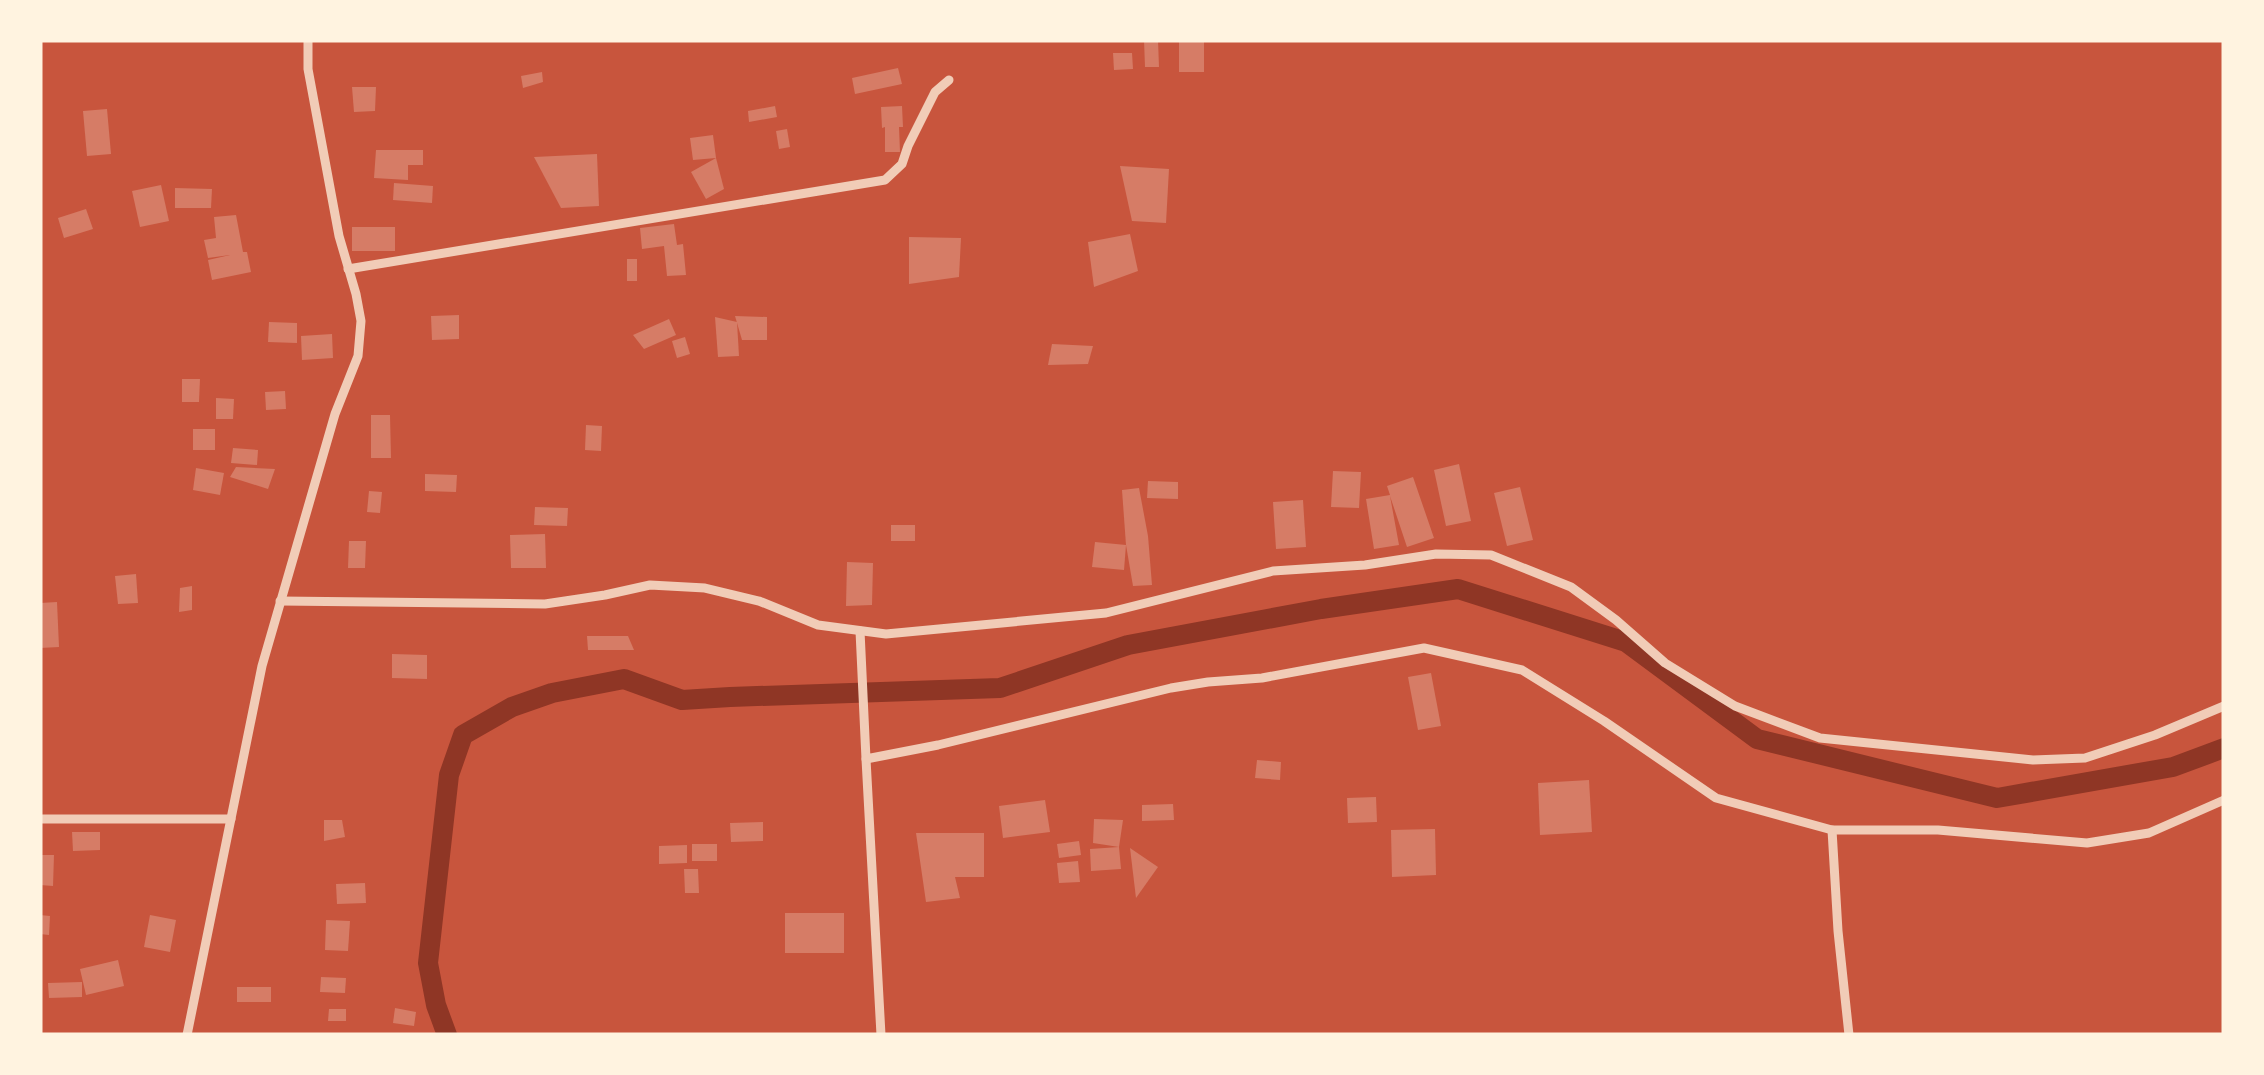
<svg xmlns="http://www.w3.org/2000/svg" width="2264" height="1075" font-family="Montserrat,sans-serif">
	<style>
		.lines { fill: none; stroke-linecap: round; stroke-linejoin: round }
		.canal { stroke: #8f3625; stroke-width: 20 }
		.building { fill: #d67c66 }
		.minor { stroke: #f1ccb7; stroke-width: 9 }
	</style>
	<rect width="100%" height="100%" fill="#c8553d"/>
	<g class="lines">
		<!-- canal -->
		<path class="canal" d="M447,1035l-11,-30 -8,-42 21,-188 14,-40 49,-28 40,-14 72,-14 58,21 48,-3 270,-9 128,-43 193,-36 137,-20 168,53 131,97 240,59 176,-31 51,-19"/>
	</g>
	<!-- building -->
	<g class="building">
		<path d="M1144,40h14l1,27h-14z"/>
		<rect x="1179" y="40" width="25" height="32"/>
		<path d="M1113,53h19l1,16 -19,1z"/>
		<path d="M898,68l4,16 -47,10 -3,-16z"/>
		<path d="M542,72l1,10 -20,6 -2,-12z"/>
		<path d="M352,87h24l-1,24 -21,1z"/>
		<path d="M775,106l2,11 -28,5 -1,-11z"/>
		<path d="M902,106l1,21h-4l1,25h-15v-25l-3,1 -1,-21z"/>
		<path d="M107,109l4,45 -24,2 -4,-45z"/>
		<path d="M787,129l3,18 -11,2 -3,-18z"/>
		<path d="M713,135l3,23 -23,2 -3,-22z"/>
		<path d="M376,150h47v15h-15v15l-34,-2z"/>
		<path d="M597,154l2,52 -38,2 -27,-51z"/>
		<path d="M716,158l8,31 -18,10 -15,-27z"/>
		<path d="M1120,166l49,3 -3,54 -34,-2z"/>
		<path d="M394,183l39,3 -1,17 -39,-3z"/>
		<path d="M161,185l8,36 -29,6 -8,-36z"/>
		<path d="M175,188l37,1 -1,19h-36z"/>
		<path d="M86,209l7,20 -29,9 -6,-20z"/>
		<path d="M236,215l7,37h4l4,20 -39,8 -4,-20 22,-5 -22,3 -4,-18 12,-2 -2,-21z"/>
		<path d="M674,224l3,21 6,-1 3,31 -19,1 -3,-30 -22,3 -2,-21z"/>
		<rect x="352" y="227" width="43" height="24"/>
		<path d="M1130,234l8,37 -44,16 -6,-45z"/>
		<path d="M909,237l52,1 -2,39 -50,7z"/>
		<rect x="627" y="259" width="10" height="22"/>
		<path d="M459,315v24l-27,1 -1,-24z"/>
		<path d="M735,316l32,1v23h-25z"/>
		<path d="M715,317l22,5 2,34 -21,1z"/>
		<path d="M669,319l7,16 -32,14 -11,-14z"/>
		<path d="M269,322l28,1v20l-29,-1z"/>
		<path d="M332,334l1,24 -31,2 -1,-24z"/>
		<path d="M685,337l5,17 -13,4 -5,-17z"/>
		<path d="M1052,344l41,2 -5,18 -40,1z"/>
		<path d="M182,379h18l-1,23h-17z"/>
		<path d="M285,391l1,18 -20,1 -1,-18z"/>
		<path d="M216,398l18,1 -1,20h-17z"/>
		<path d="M371,415h19l1,43h-20z"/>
		<path d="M586,425l16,1 -1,25 -16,-1z"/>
		<rect x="193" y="429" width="22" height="21"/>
		<path d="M233,448l25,2 -1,15 -26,-2z"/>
		<path d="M1459,464l12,57 -25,5 -12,-56z"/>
		<path d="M236,467l39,2 -7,20 -38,-12z"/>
		<path d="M196,468l28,5 -4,22 -27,-5z"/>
		<path d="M1333,471l28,1 -2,36 -28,-1z"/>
		<path d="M425,474l32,1 -1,17 -31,-1z"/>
		<path d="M1413,477l21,61 -27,9 -17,-51 9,49 -25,4 -8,-50 24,-4 -3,-9z"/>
		<path d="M1148,481l30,1v17l-31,-1z"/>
		<path d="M1520,487l13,53 -26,6 -13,-53z"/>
		<path d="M1139,488l9,48 4,49 -19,1 -7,-41 -4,-55z"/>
		<path d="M369,491l13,1 -2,21 -13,-1z"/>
		<path d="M1303,500l3,47 -30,2 -3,-47z"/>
		<path d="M535,507l33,1 -1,18 -33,-1z"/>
		<rect x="891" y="525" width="24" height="16"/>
		<path d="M545,534l1,34h-35l-1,-33z"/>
		<path d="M349,541h17l-1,27h-17z"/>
		<path d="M1095,542l31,3 -2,25 -32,-3z"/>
		<path d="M847,562l26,1 -1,42 -26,1z"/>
		<path d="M136,574l2,29 -20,1 -3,-28z"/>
		<path d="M192,586v24l-13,2 1,-24z"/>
		<path d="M57,602l2,45 -19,1v-45z"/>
		<path d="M587,636h41l6,14h-46z"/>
		<path d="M392,654l35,1v24l-35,-1z"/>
		<path d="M1431,673l10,53 -23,4 -10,-53z"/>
		<path d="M1257,760l24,2 -1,18 -25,-2z"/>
		<path d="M1589,780l3,52 -52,3 -2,-52z"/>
		<path d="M1376,797l1,25 -29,1 -1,-25z"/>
		<path d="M1045,800l5,32 -47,6 -4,-32z"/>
		<path d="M1173,804l1,16 -32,1v-16z"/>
		<path d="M1094,819l29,1 -4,27 -26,-4z"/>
		<path d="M324,820h18l3,17 -21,4z"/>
		<path d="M763,822v19l-32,1 -1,-19z"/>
		<path d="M1435,829l1,46 -44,2 -1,-47z"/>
		<path d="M72,832h28v18l-27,1z"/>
		<path d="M916,833h68v44h-29l5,21 -34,4z"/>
		<path d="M1079,841l2,14 -22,3 -2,-14z"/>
		<rect x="692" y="844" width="25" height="17"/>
		<path d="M687,845v18l-28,1v-18z"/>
		<path d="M1119,847l2,22 -30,2 -1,-22z"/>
		<path d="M1130,848l28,19 -22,31z"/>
		<path d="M40,855h14l-1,31 -13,-1z"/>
		<path d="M1078,861l2,21 -21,1 -2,-20z"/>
		<path d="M684,869h14l1,24h-14z"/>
		<path d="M365,883l1,20 -29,1 -1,-20z"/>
		<rect x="785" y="913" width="59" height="40"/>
		<path d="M40,915l10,1 -1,19 -9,-1z"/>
		<path d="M150,915l26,5 -6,32 -26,-5z"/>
		<path d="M326,920l24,1 -2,30 -23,-1z"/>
		<path d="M118,960l6,26 -38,9 -6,-26z"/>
		<path d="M321,977l25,1 -1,15 -25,-1z"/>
		<path d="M82,982v15l-33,1 -1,-15z"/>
		<rect x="237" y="987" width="34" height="15"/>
		<path d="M395,1008l21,4 -2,14 -21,-3z"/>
		<path d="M329,1009h17v12h-18z"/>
	</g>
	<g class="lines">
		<!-- minor -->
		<g class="minor">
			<path d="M348,269l537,-89 17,-16 6,-18 27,-54 14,-12"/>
			<path d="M280,601l265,3 60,-9 45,-10 55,3 54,13 59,24 68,9 220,-21 167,-42 92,-6 71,-11 55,1 80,32 45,33 49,43 70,43 85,32 213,22 52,-2 70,-23 69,-29"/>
			<path d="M860,631l6,128 72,-14 233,-57 37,-6 54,-4 162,-30 98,22 82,51 112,77 116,32h106l149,13 62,-10 75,-33"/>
			<path d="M866,759l15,276"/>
			<path d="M40,819h191"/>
			<path d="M1832,830l6,101 11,104"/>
			<path d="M187,1035l75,-369 73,-252 23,-58 3,-35 -5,-27 -17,-58 -31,-167v-29"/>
		</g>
	</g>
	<!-- border -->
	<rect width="2264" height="1075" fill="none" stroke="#fff3e0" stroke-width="85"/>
</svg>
